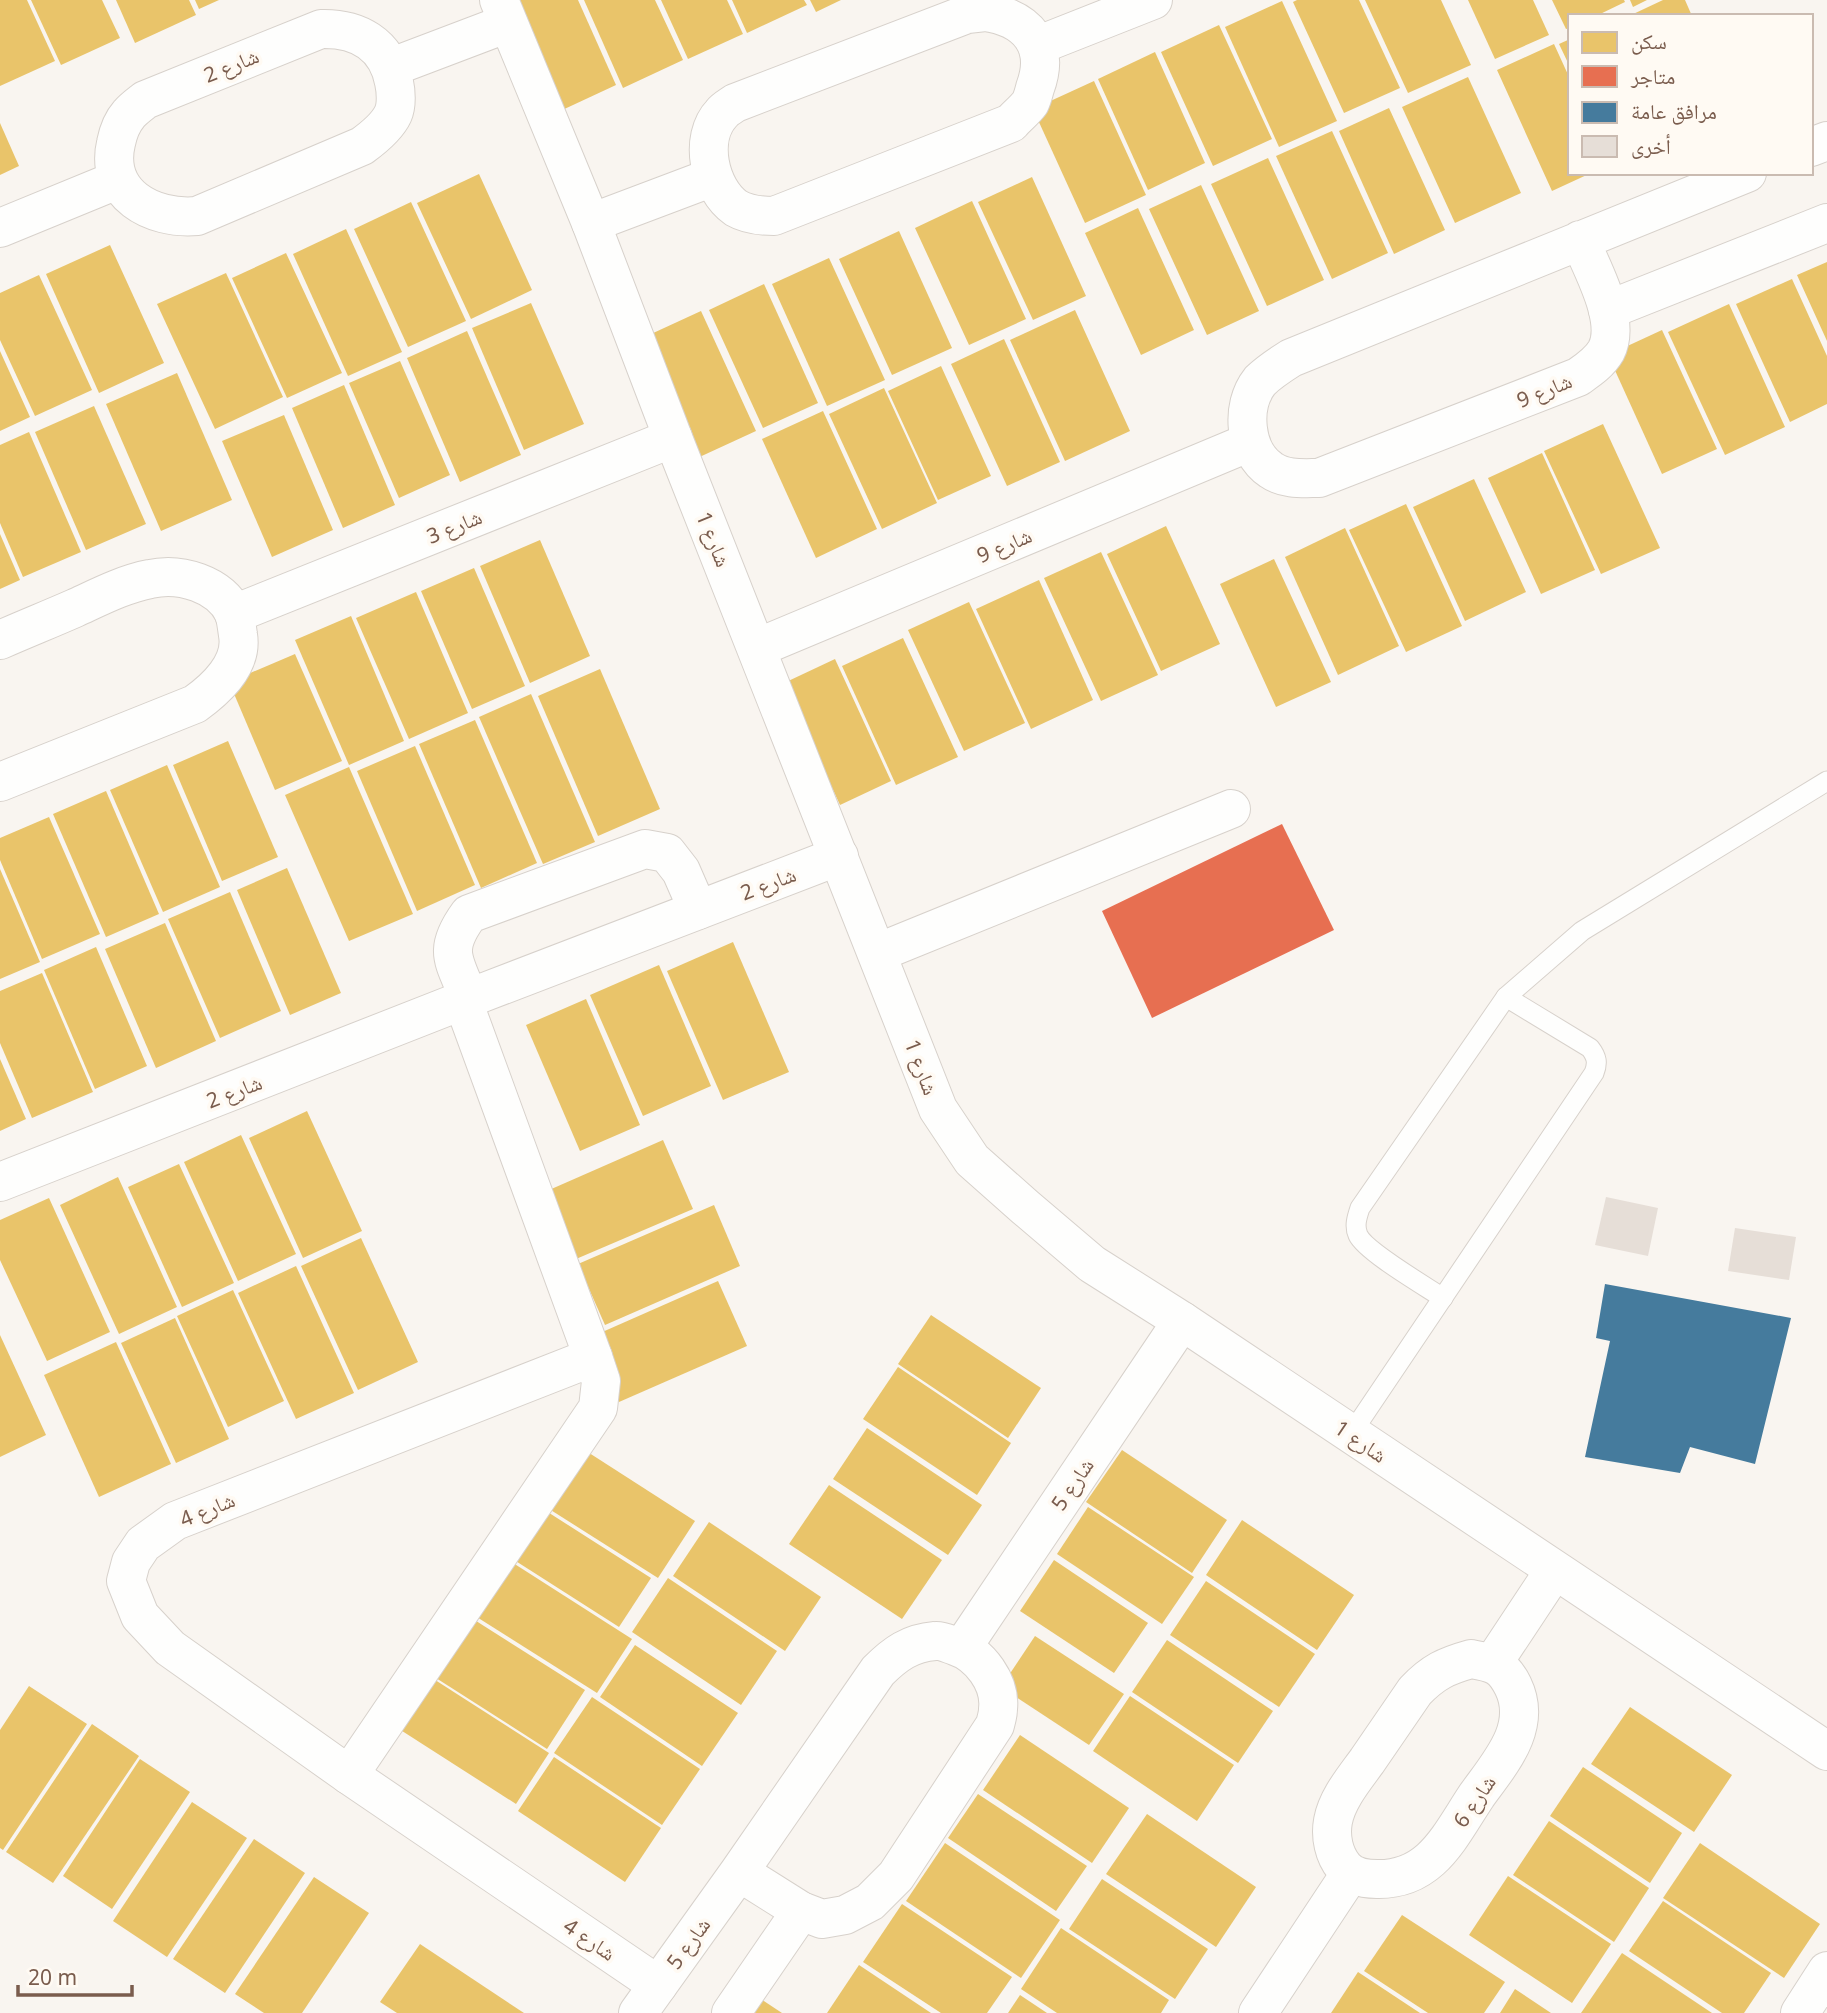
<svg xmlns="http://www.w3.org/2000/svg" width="1827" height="2013" font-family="'Noto Sans','Noto Naskh Arabic',sans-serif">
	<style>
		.homes { fill: #e9c46a }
		.shops { fill: #e76f51 }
		.public { fill: #457b9d }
		.building { fill: #e6ded7 }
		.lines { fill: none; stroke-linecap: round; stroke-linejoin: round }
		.lane-casing { stroke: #d7d1cb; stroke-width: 21 }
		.street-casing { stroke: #d7d1cb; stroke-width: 40 }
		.lane { stroke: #fefefd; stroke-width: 19 }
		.street { stroke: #fefefd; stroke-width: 38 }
		.labels { text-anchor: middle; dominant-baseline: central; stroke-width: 7; stroke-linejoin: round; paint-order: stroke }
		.street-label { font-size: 21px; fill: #7a5c4d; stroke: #fffaf3 }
	</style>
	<rect width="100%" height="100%" fill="#f9f5f0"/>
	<!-- homes -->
	<g class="homes">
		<path d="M0,0h27l28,61 -55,25z"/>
		<path d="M31,0h71l18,38 -59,27z"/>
		<path d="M116,0h73l7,15 -61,28z"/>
		<path d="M195,0h24l-20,9z"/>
		<path d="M507,0h71l38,85 -58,27z"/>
		<path d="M584,0h71l28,60 -60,28z"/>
		<path d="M661,0h66l16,34 -55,25z"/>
		<path d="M732,0h72l3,5 -60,28z"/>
		<path d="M810,0h31l-25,12z"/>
		<path d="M1297,0h62l41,88 -56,25 -51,-111z"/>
		<path d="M1365,0h76l30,65 -63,28z"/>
		<path d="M1468,0h65l16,35 -54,24z"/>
		<path d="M1552,0h72l1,2 -29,14h-26v12l-4,1z"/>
		<path d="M1630,0h17l-14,7z"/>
		<path d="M1663,0h22l7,16h-63z"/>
		<path d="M1282,1l55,120 -58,26 -54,-120z"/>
		<path d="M1219,25l53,114 -59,27 -52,-114z"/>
		<path d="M1570,39v28l-11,-23z"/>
		<path d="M1554,44l16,35v94h21l-39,18 -55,-121z"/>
		<path d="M1155,52l50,111 -57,27 -50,-111z"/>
		<path d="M1468,77l53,116 -66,30 -53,-116z"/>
		<path d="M1094,81l52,114 -61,28 -52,-114z"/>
		<path d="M1389,108l56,122 -51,24 -55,-123z"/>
		<path d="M0,123l19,43 -19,9z"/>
		<path d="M1332,131l56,122 -56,26 -56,-123z"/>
		<path d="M1268,158l56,122 -57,26 -56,-122z"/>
		<path d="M479,174l53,116 -61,29 -54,-116z"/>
		<path d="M1032,177l54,119 -53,24 -55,-118z"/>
		<path d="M1201,185l58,126 -52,24 -58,-126z"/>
		<path d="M972,201l54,118 -57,26 -54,-117z"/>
		<path d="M411,202l55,119 -58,26 -54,-118z"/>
		<path d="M1138,208l56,122 -53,25 -56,-122z"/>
		<path d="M346,229l56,123 -54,24 -55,-122z"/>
		<path d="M899,231l53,117 -60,27 -53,-116z"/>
		<path d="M110,245l54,118 -65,30 -53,-119z"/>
		<path d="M286,253l56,120 -55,25 -55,-120z"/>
		<path d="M829,258l56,122 -58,26 -55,-122z"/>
		<path d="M1827,262v79l-30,-66z"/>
		<path d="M226,273l57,124 -68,32 -58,-125z"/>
		<path d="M39,275l53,115 -57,26 -35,-76v-47z"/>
		<path d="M1792,279l35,77v48l-37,18 -54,-118z"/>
		<path d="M764,284l54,119 -55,25 -54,-118z"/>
		<path d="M531,303l53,121 -60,26 -52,-122z"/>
		<path d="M1729,304l56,123 -60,28 -57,-123z"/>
		<path d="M1075,310l55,121 -65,30 -55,-121z"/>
		<path d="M701,311l55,120 -63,29 -55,-120z"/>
		<path d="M1662,330l55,119 -55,25 -54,-119z"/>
		<path d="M467,331l54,124 -61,27 -53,-124z"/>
		<path d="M1004,339l56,123 -53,24 -56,-122z"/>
		<path d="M0,351l30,66 -30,14z"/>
		<path d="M400,361l50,114 -51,23 -50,-115z"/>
		<path d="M941,366l50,110 -53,24 -50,-109z"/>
		<path d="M177,373l55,127 -71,31 -55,-127z"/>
		<path d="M344,385l51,120 -52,23 -51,-120z"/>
		<path d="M884,388l53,115 -55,26 -53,-115z"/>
		<path d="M94,406l52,118 -60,26 -51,-118z"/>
		<path d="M823,411l54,118 -61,29 -54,-119z"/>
		<path d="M284,415l49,115 -61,27 -50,-116z"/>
		<path d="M1603,424l57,124 -59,26 -57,-123z"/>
		<path d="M29,432l52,120 -58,25 -23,-54v-78z"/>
		<path d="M1542,453l53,117 -54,24 -53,-116z"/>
		<path d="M1474,479l52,113 -61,29 -52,-114z"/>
		<path d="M1406,504l56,122 -56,26 -57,-122z"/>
		<path d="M1166,526l54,118 -59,27 -54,-117z"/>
		<path d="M1345,528l54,118 -61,29 -53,-118z"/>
		<path d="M0,534l20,46 -20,9z"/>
		<path d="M540,540l50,116 -60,27 -50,-117z"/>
		<path d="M1101,552l57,123 -57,26 -57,-123z"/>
		<path d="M1274,559l57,123 -55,25 -56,-123z"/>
		<path d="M474,568l51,118 -53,23 -51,-118z"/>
		<path d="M1039,580l54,120 -62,29 -55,-120z"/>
		<path d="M416,592l52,121 -59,26 -53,-121z"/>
		<path d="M969,602l56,121 -61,28 -56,-121z"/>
		<path d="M351,616l53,125 -55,24 -54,-125z"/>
		<path d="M903,638l55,119 -62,28 -54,-119z"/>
		<path d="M295,654l47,107 -67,29 -46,-108z"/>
		<path d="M835,659l56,122 -51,24 -56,-122z"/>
		<path d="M600,669l60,140 -62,27 -60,-140z"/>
		<path d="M531,694l64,148 -52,22 -64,-147z"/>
		<path d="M475,720l62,143 -56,25 -62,-144z"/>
		<path d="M228,741l50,116 -56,24 -49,-116z"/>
		<path d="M415,746l60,139 -58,26 -60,-140z"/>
		<path d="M167,765l53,122 -57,25 -53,-122z"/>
		<path d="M349,767l64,147 -64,27 -64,-146z"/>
		<path d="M106,791l53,123 -53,23 -53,-123z"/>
		<path d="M49,817l51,117 -58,25 -42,-99v-22z"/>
		<path d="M287,868l54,125 -51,22 -53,-125z"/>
		<path d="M0,869l40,93 -40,17z"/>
		<path d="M230,892l51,119 -61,27 -52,-119z"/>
		<path d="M165,923l51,118 -60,27 -51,-119z"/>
		<path d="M733,942l56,130 -66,28 -56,-129z"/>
		<path d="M96,947l51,119 -52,23 -51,-119z"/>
		<path d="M659,965l52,121 -68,30 -53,-121z"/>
		<path d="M42,973l51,119 -61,26 -32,-75v-52z"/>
		<path d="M586,999l54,126 -60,26 -54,-126z"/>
		<path d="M0,1059l26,60 -26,12z"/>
		<path d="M307,1111l55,120 -59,27 -54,-120z"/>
		<path d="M241,1135l55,119 -58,27 -54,-119z"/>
		<path d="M663,1140l30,69 -124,53 -29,-68z"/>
		<path d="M179,1164l55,119 -52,24 -54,-120z"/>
		<path d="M118,1177l59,130 -58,27 -59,-129z"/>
		<path d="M49,1198l61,134 -63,29 -47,-101v-40z"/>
		<path d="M714,1205l26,61 -135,59 -27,-61z"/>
		<path d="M361,1238l57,124 -60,28 -57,-124z"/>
		<path d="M296,1266l58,127 -58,26 -58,-126z"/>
		<path d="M718,1281l29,65 -128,56 -28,-65z"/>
		<path d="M233,1290l51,111 -56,26 -51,-111z"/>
		<path d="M931,1315l110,73 -33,50 -110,-74z"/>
		<path d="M175,1318l54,121 -53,24 -55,-120z"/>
		<path d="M0,1335l46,100 -46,22z"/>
		<path d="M116,1342l55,122 -72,33 -55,-122z"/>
		<path d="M898,1367l113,76 -34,52 -114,-76z"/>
		<path d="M867,1428l115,77 -34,50 -115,-76z"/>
		<path d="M583,1449l112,72 -37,57 -112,-71z"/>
		<path d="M1122,1450l105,70 -35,53 -106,-71z"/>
		<path d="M829,1485l113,75 -40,59 -113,-75z"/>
		<path d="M1088,1507l106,70 -32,47 -105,-70z"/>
		<path d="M543,1509l108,69 -32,49 -108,-69z"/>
		<path d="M1242,1520l112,75 -37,55 -111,-75z"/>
		<path d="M709,1522l112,75 -36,54 -112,-75z"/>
		<path d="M507,1559l125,80 -35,54 -125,-79z"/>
		<path d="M1054,1560l94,63 -34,50 -94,-62z"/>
		<path d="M668,1578l109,73 -36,54 -109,-73z"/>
		<path d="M1206,1581l109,73 -36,53 -109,-72z"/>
		<path d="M473,1619l112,71 -38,59 -111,-71z"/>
		<path d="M1035,1636l89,58 -35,51 -88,-58z"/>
		<path d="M1167,1640l106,71 -35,52 -106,-71z"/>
		<path d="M635,1645l103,68 -36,53 -102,-69z"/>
		<path d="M432,1678l117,75 -33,51 -117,-75z"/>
		<path d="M29,1686l58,38 -84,126 -3,-2v-118z"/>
		<path d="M1130,1696l104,69 -37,56 -104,-70z"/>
		<path d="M592,1697l108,72 -38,56 -108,-72z"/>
		<path d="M1630,1707l102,68 -38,57 -103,-68z"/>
		<path d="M92,1724l47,32 -86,127 -47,-31z"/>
		<path d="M1020,1735l109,73 -37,55 -109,-73z"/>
		<path d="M554,1757l107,71 -36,54 -107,-71z"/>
		<path d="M140,1759l50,33 -78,117 -49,-33z"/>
		<path d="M1583,1767l99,66 -32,50 -100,-67z"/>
		<path d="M978,1794l109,72 -31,45 -108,-73z"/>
		<path d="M192,1802l55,36 -80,119 -54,-36z"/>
		<path d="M1147,1814l109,73 -40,60 -110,-73z"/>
		<path d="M1549,1821l100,67 -35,54 -101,-67z"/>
		<path d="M254,1839l51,34 -80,120 -52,-34z"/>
		<path d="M945,1843l115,77 -39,58 -115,-77z"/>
		<path d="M1700,1843l120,81 -36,54 -121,-80z"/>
		<path d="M1508,1876l103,68 -39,59 -103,-68z"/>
		<path d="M314,1877l55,36 -67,100h-38l-29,-19z"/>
		<path d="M1102,1879l106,70 -33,50 -106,-70z"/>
		<path d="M1663,1901l108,72 -27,40h-22l-93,-62z"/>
		<path d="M902,1904l110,73 -25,36h-46l-78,-51z"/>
		<path d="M1402,1915l103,67 -21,31h-56l-64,-42z"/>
		<path d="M1061,1928l108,72 -8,13h-104l-36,-24z"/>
		<path d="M420,1944l104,69h-127l-17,-11z"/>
		<path d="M1622,1953l90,60h-131z"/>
		<path d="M859,1965l72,48h-104z"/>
		<path d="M1358,1972l62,41h-89z"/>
		<path d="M1515,1989l36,24h-51z"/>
		<path d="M755,1995l27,18h-38z"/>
		<path d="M1020,1995l27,18h-39z"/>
	</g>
	<!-- shops -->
	<path class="shops" d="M1282,824l52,106 -182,88 -50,-107z"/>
	<!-- public -->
	<path class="public" d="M1605,1284l186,34 -36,146 -65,-17 -10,26 -95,-16 25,-116 -14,-3z"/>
	<!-- building -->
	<g class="building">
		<path d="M1606,1197l52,11 -10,48 -53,-11z"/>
		<path d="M1735,1228l61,9 -7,43 -61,-9z"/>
	</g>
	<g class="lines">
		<defs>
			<g id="lane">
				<path d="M1443,1298c-18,-12 -78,-47 -85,-63 -4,-9 -1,-18 2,-27l146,-211 76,-66 245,-150"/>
				<path d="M1351,1434l243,-361c4,-10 3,-16 -4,-25l-84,-51"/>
			</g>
			<g id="street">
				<path d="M499,0l92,223 82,215 265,671 34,51 53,47 67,57 90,57 645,430"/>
				<path d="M985,12c42,6 66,33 50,76 -1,4 -3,11 -5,15 -5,7 -14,14 -19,20l-237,93c-13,0 -26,-1 -38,-8 -27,-19 -38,-70 -14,-95 3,-4 9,-7 13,-10l232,-89z"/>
				<path d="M321,29c36,-1 66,15 73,53 2,9 3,23 -1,32 -6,13 -20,24 -31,32l-165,70c-45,4 -93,-22 -81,-73 2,-10 6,-21 13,-29 4,-5 11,-10 16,-14z"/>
				<path d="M1039,45l114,-45"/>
				<path d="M392,67l116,-44"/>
				<path d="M1811,147l16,-6"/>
				<path d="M591,223l122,-46"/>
				<path d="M0,228l117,-48"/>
				<path d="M1580,240c12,29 42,81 26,111 -7,12 -18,19 -28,26l-259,101c-15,0 -34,2 -48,-8 -27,-18 -31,-64 -11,-89 9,-9 20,-16 31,-23l456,-185"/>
				<path d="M1608,310l219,-87"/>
				<path d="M234,614l439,-176"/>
				<path d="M0,640c25,-11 50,-21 75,-32 24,-11 49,-24 75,-29 30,-7 70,5 84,34 2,6 3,15 4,22 5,29 -22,54 -43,69l-195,78"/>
				<path d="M757,648l493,-206"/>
				<path d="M877,953l354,-144"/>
				<path d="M469,998c-15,-38 -27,-47 0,-84l176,-65 22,4 14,18 17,39"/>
				<path d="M0,1182l469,-184 370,-142"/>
				<path d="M593,1357l-418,164 -32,23 -12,18 -5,19 14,35 30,32 179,127 309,210"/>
				<path d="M962,1648l220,-327"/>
				<path d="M1471,1659c22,4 31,5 42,27 20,41 -13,77 -36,109 -27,40 -45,85 -100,84 -13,0 -25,-2 -33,-12 -10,-12 -14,-30 -11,-46 4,-22 21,-42 34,-60 16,-23 32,-47 48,-70 18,-19 31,-25 56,-32z"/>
				<path d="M1493,1663l61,-92"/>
				<path d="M349,1775l249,-367 3,-27 -8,-24 -130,-356"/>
				<path d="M638,2013l101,-141 139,-201c17,-17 32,-28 57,-30 6,-1 14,3 20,5 25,8 46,37 43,63 0,6 -2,11 -3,16l-99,151 -26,26 -25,13 -23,4 -21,-8 -62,-39"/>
				<path d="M731,2013l70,-102"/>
				<path d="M1258,2013l92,-139"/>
				<path d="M1800,2013l27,-42"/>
			</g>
		</defs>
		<!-- lane casing -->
		<use href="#lane" class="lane-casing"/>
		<!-- street casing -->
		<use href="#street" class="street-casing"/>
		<!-- lane -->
		<use href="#lane" class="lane"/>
		<!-- street -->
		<use href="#street" class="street"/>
	</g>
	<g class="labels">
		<!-- street labels -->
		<g class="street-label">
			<text transform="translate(231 65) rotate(-22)">شارع 2</text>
			<text transform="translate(1544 390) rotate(-22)">شارع 9</text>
			<text transform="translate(454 526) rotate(-22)">شارع 3</text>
			<text transform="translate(714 539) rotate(68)">شارع 1</text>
			<text transform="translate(1004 545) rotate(-23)">شارع 9</text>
			<text transform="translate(768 883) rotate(-21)">شارع 2</text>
			<text transform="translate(922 1067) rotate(69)">شارع 1</text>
			<text transform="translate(234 1091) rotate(-21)">شارع 2</text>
			<text transform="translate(1361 1441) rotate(34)">شارع 1</text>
			<text transform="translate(1072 1484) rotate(-56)">شارع 5</text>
			<text transform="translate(207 1509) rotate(-22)">شارع 4</text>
			<text transform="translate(1474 1801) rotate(-56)">شارع 6</text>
			<text transform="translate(590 1939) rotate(34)">شارع 4</text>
			<text transform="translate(688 1943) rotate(-54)">شارع 5</text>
		</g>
	</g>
	<!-- legend -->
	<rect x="1568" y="14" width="245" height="161" fill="#fffaf3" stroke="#cabbb1" stroke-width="2"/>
	<rect x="1582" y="32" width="35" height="21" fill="#e9c46a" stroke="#cabbb1" stroke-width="2"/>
	<text x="1631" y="49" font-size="21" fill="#7a5c4d">سكن</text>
	<rect x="1582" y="66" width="35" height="21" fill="#e76f51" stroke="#cabbb1" stroke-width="2"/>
	<text x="1631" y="84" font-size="21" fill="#7a5c4d">متاجر</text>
	<rect x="1582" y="102" width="35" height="21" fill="#457b9d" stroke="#cabbb1" stroke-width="2"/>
	<text x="1631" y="119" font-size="21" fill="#7a5c4d">مرافق عامة</text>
	<rect x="1582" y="136" width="35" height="21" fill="#e6ded7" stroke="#cabbb1" stroke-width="2"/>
	<text x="1631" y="154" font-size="21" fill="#7a5c4d">أخرى</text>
	<!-- scale -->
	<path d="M18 1985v10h114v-10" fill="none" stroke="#7a5c4d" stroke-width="3.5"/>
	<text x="28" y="1985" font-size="21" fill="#7a5c4d" stroke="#fffaf3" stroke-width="5" paint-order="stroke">20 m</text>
</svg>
